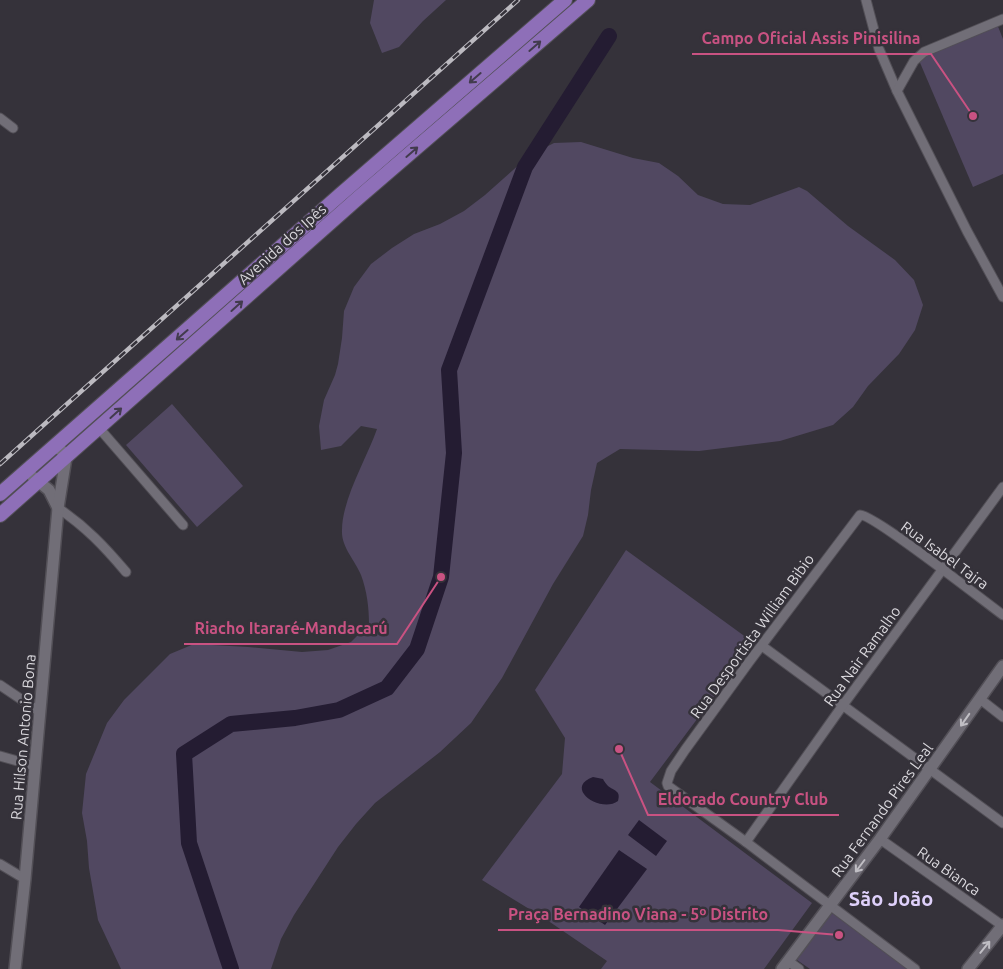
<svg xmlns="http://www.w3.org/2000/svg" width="1003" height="969" font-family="Ubuntu,sans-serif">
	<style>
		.green { fill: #514861 }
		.water { fill: #241c32 }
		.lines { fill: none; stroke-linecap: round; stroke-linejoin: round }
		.river { stroke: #241c32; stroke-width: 16 }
		.street-casing { stroke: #524f56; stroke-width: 11 }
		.secondary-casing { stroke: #524f56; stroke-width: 14 }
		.primary-casing { stroke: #524f56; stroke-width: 16 }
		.street { stroke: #716e77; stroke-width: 9 }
		.secondary { stroke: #716e77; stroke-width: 11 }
		.primary { stroke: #8e6fb8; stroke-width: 14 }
		.rail-casing { stroke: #bcbac0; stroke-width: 4.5 }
		.rail { stroke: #35323a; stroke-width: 2.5; stroke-dasharray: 8; stroke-linecap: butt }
		.oneway { stroke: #423b4d }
		.oneway2 { stroke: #c0bec4 }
		.labels { text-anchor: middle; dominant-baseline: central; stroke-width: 5; stroke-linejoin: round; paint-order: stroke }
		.street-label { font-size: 15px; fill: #dad8dd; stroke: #35323a }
		.district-label { font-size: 20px; font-weight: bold; fill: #dfd1fb; stroke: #35323a }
		.leader { fill: none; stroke: #c95282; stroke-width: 2 }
		.callout-dot { fill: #c95282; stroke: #35323a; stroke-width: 2 }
		.callout-label { font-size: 16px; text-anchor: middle; font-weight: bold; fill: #c95282; stroke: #35323a; stroke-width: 5; stroke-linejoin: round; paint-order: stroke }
	</style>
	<rect width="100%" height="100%" fill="#35323a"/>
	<!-- green -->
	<g class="green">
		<path d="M374,0h72l-23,21 -24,26 -17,6 -12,-30z"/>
		<path d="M997,24l6,15v135l-30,13 -55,-129z"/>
		<path d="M581,142l52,16 26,5 19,13 20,19 25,9 27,1 49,-18 8,4 41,35 47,34 19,20 9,25 -8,25 -16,24 -31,32 -15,21 -20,18 -53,16 -81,10 -79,-2 -23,14 -6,27 -3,25 -5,21 -30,48 -51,94 -31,45 -31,29 -65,51 -19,21 -18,23 -44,68 -13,24 -10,30h-150l-23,-49 -9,-52 -2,-27 -5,-28 4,-39 21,-51 17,-23 46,-46 24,-10 54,3 54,5 26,-2 23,-8 18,-18c0,-16 -2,-33 -8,-49 -6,-15 -20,-28 -19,-45 0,-31 25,-72 35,-101l-16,-3 -20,20 -20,4 -2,-24 5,-26 11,-25 3,-11 4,-26 2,-27 10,-24 17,-23 21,-16 22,-14 26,-10 24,-13 21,-16 45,-40 24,-12z"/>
		<path d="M172,404l71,82 -46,41 -71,-82z"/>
		<path d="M626,550l128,93 -104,139 162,121 -48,66h-163l6,-8 -63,-43 -62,-38 80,-106 3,-36 -30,-48z"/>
		<path d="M832,910l75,59h-97l-13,-9z"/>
	</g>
	<!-- water -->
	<g class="water">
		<path d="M593,777l10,2c1,2 3,5 5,7 7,5 13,5 10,15 -17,13 -55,-13 -25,-24z"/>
		<path d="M639,820l28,21 -11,15 -28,-21z"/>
		<path d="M619,850l28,19 -42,56 -26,-18z"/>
	</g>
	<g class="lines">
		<!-- river -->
		<path class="river" d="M231,969l-42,-126 -5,-89 47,-30 64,-6 44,-8 48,-22 30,-39 24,-72 13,-124 -5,-83 76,-203 84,-131"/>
		<defs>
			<g id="street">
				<path d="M866,0l13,49 18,42 70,140 36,66"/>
				<path d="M897,91l17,-30 10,-9 79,-33"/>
				<path d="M0,118l13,10"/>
				<path d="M99,428l84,97"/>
				<path d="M58,508c28,19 46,38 68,64"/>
				<path d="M762,646l241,177"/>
				<path d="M0,685l40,27"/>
				<path d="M980,699l23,18"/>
				<path d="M0,756l35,10"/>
				<path d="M880,839l123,87"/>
				<path d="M746,842l97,-137 160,-218"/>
				<path d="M0,864l25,15"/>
				<path d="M788,961l11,8"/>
				<path d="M915,969l-169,-127 -78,-56 -1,-3 4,-12 14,-21 64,-88 111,-147c13,-1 124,86 143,100"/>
			</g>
			<g id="secondary">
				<path d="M33,477l16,13 9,18"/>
				<path d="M15,969l10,-90 33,-371 8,-50 -4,-7 -7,-5"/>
				<path d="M782,969l98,-130 123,-173"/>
				<path d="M968,969l35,-44"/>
			</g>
			<g id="primary">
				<path d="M0,494l341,-300 224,-194"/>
				<path d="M0,515l358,-317 230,-198"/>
			</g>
		</defs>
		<!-- street casing -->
		<use href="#street" class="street-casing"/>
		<!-- secondary casing -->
		<use href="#secondary" class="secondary-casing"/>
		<!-- primary casing -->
		<use href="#primary" class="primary-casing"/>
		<!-- street -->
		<use href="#street" class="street"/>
		<!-- secondary -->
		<use href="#secondary" class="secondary"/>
		<!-- primary -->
		<use href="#primary" class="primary"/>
		<defs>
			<path id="rail" d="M0,464l518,-464"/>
		</defs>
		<!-- rail casing -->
		<use href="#rail" class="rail-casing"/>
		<!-- rail -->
		<use href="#rail" class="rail"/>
	</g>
	<!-- one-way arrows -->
	<defs><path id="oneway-shaft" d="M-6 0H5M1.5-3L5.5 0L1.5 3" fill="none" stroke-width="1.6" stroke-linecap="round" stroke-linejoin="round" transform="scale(1.25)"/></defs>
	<g class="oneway">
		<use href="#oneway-shaft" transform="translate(535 46) rotate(-41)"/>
		<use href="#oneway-shaft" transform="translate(475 78) rotate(139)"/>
		<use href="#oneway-shaft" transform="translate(412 152) rotate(-41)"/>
		<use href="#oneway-shaft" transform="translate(237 306) rotate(-42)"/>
		<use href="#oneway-shaft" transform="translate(182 335) rotate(139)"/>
		<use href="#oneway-shaft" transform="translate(116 413) rotate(-42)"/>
	</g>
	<g class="oneway2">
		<use href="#oneway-shaft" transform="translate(965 720) rotate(125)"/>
		<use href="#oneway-shaft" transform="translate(860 866) rotate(127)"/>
		<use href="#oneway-shaft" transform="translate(985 947) rotate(-51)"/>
	</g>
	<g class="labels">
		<!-- street labels -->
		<g class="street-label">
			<text transform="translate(282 244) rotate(-42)">Avenida dos Ipês</text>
			<text transform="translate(945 555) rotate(36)">Rua Isabel Tajra</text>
			<text transform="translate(752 636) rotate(-54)">Rua Desportista William Bibio</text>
			<text transform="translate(862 656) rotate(-54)">Rua Nair Ramalho</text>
			<text transform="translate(23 737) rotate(-85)">Rua Hilson Antonio Bona</text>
			<text transform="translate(882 810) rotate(-54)">Rua Fernando Pires Leal</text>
			<text transform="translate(949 871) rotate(35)">Rua Bianca</text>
		</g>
		<!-- district labels -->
		<g class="district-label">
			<text x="891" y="898">São João</text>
		</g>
	</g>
	<!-- callouts -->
	<path class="leader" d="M973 116L931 54H692M441 577L397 644H184M619 749L648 815H839M839 935L778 930H498"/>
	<g class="callout-dot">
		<circle cx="973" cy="116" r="5"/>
		<circle cx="441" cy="577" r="5"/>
		<circle cx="619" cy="749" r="5"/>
		<circle cx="839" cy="935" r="5"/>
	</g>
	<g class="callout-label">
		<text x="811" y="44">Campo Oficial Assis Pinisilina</text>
		<text x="291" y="634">Riacho Itararé-Mandacarú</text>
		<text x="743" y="805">Eldorado Country Club</text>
		<text x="638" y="920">Praça Bernadino Viana - 5º Distrito</text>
	</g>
</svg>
